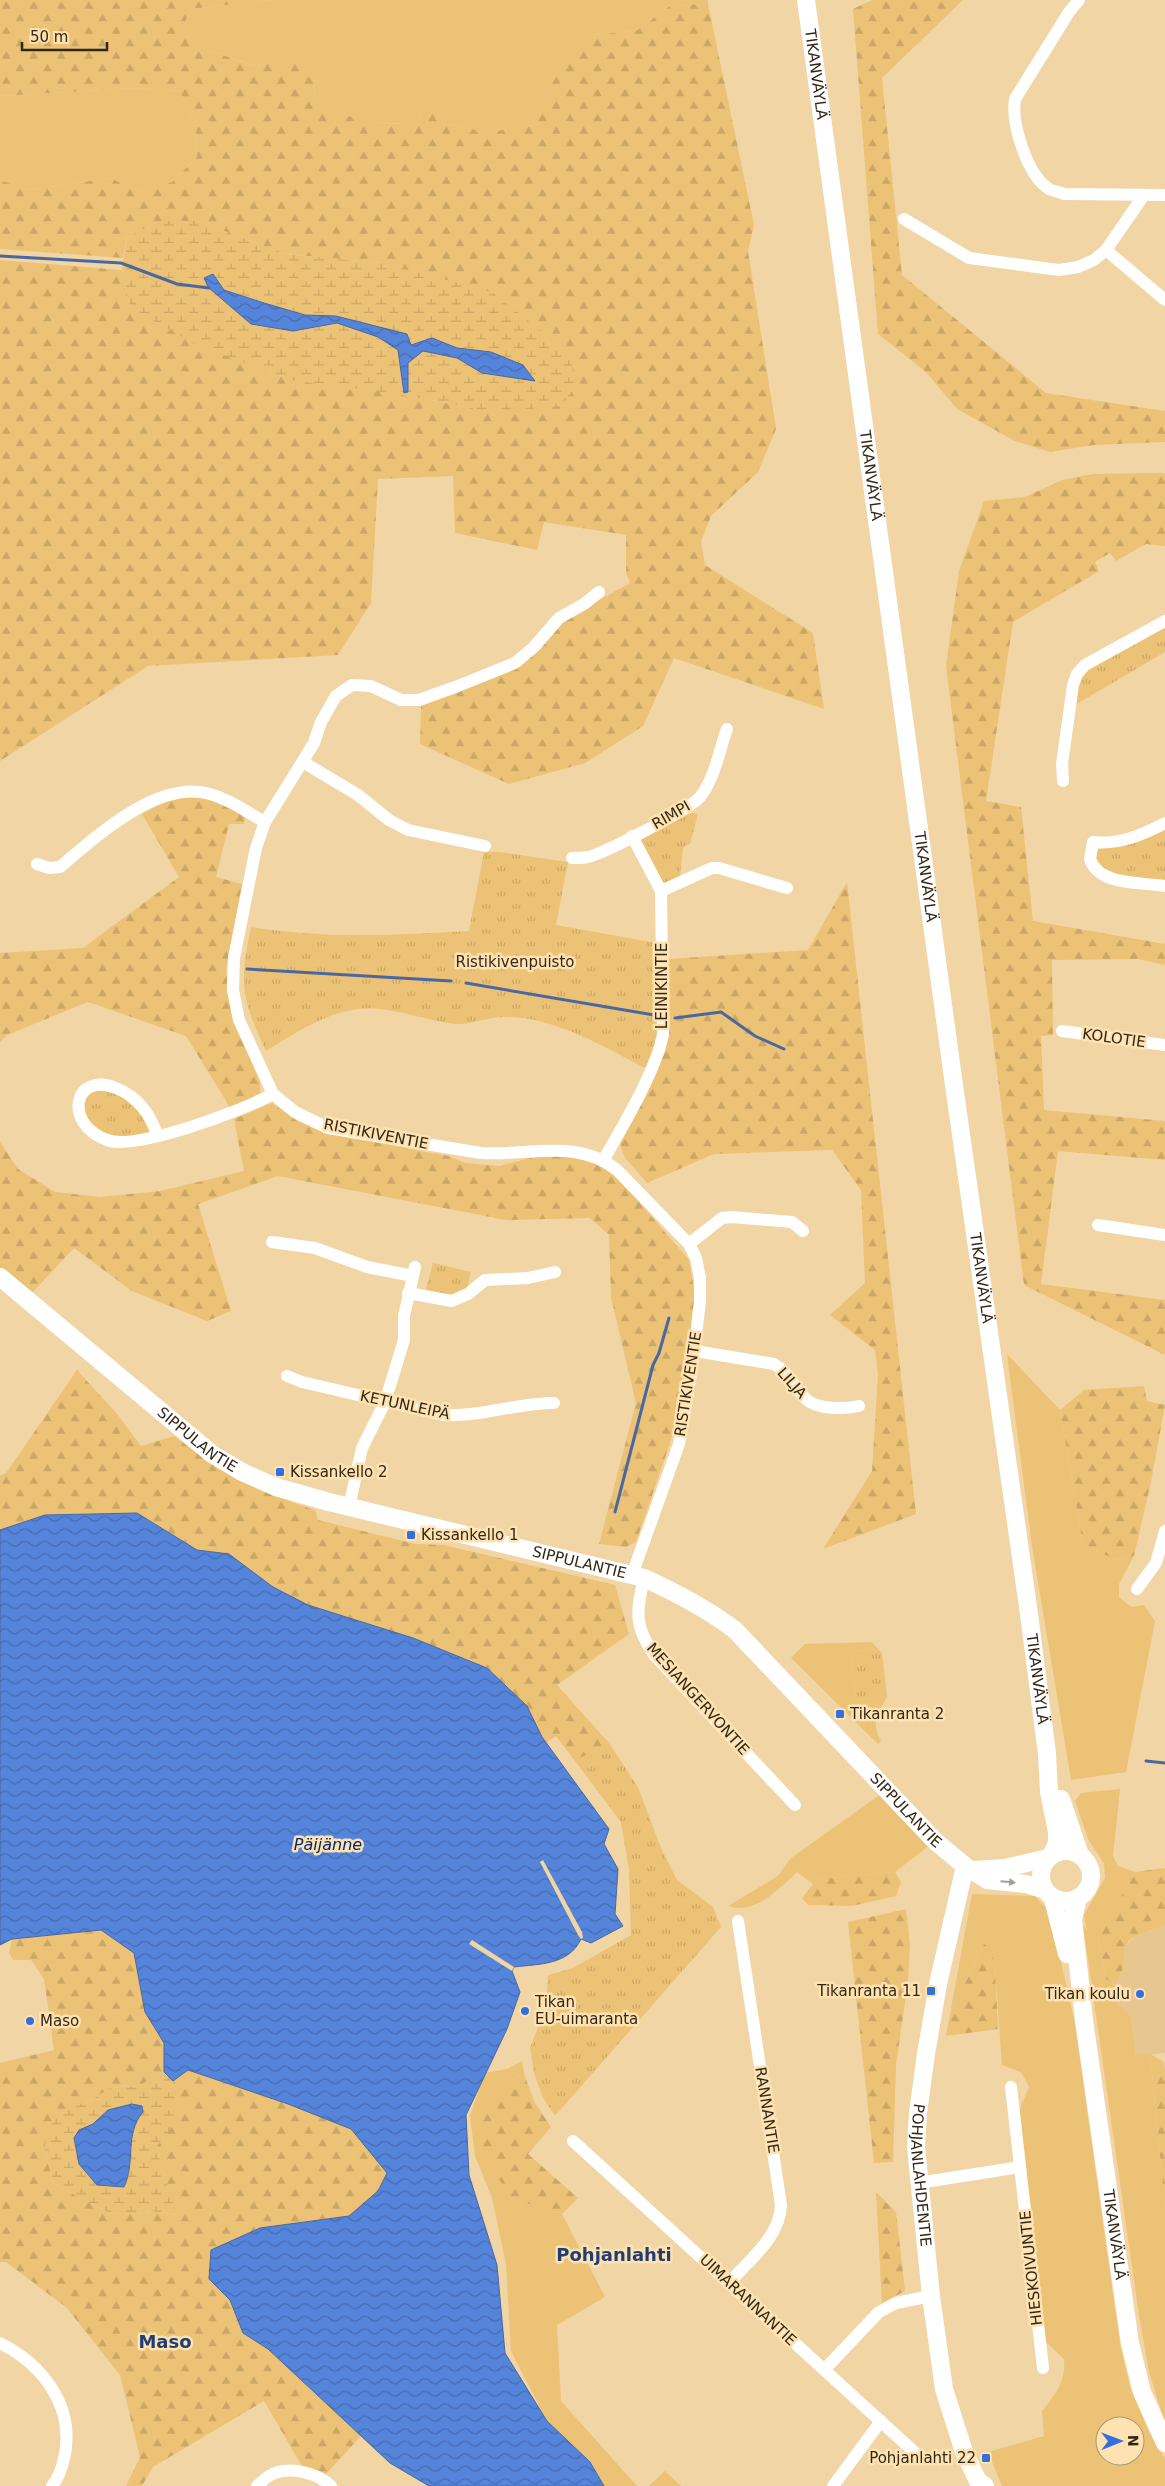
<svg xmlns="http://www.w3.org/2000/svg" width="1165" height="2486" font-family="'DejaVu Sans',sans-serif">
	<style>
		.built { fill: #e7c78f }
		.grass { fill: #ecc276; fill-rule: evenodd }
		.forest { fill: url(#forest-firs) }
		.wetland { fill: url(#wetland-marsh); fill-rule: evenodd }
		.park { fill: url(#park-tufts) }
		.water { fill: url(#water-waves); stroke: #4a689f }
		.pier { fill: #f1d5a4 }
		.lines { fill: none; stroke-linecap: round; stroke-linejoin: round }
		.stream { stroke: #4a689f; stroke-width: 3 }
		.street { stroke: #fff; stroke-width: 12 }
		.secondary { stroke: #fff; stroke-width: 18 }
		.oneway { fill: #a39e95 }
		.poi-dot { fill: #336fdd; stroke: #fee2b1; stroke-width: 2 }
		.labels { text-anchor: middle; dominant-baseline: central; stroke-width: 5; stroke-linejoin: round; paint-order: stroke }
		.street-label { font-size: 15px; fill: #322714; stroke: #fee2b1 }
		.park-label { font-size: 15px; fill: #342917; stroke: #fee2b1 }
		.poi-label { font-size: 15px; fill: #322714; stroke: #fee2b1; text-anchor: start }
		.water-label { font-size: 16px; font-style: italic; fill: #002772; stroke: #fee2b1 }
		.quarter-label { font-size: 18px; font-weight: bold; fill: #203e74; stroke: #fee2b1 }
	</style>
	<defs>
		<pattern id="forest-firs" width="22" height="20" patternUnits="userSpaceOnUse" patternTransform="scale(1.25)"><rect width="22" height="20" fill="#ecc276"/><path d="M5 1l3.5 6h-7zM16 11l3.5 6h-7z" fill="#cba765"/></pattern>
		<pattern id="wetland-marsh" width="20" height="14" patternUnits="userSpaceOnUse" patternTransform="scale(1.25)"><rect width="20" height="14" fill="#ecc276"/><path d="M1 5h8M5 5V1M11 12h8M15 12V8" fill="none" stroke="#cba765"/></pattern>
		<pattern id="park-tufts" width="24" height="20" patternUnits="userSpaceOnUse" patternTransform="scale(1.25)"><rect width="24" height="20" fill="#ecc276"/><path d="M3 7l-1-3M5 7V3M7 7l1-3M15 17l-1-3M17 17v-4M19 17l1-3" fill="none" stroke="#cba765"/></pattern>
		<pattern id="water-waves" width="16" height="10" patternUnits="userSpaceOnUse" patternTransform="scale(1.25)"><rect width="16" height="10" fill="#5584db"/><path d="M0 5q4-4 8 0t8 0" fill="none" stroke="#476cb0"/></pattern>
	</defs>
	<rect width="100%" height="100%" fill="#f1d5a4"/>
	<!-- built -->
	<path class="built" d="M1165,1925v128l-29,3 -5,-39 -15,-16 -1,-15 10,-22 -1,-14 7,-11z"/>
	<!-- grass -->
	<g class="grass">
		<path d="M273,0h435v4l-37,1 -33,25 -43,5 -33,29 -29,57 -42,12 -48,-10 -18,-19 -9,20c-41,0 -68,-2 -102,-27l1,-24 -15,-15 -44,8 -62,-21 -11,-17 7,-19z"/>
		<path d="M136,88l44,3 16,40 1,26 -25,25 -33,9 -29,-13 -82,12 -28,-10v-84z"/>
		<path d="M1007,1354l53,56 23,135 33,15 18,-4 -15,28v13l12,10 13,-2 11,16 -29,151 -55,8 -39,-234z"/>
		<path d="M872,1642l6,7 -28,2 6,49 31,-3c-10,17 -16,25 -6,44l-3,3 -87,-86 14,-14z"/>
		<path d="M1120,1789l-7,67 5,10 17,6 -37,65 8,42 9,7 1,15 15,16 5,38 14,-1 15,153v216l-16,-51 -10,-57 -56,-390 4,6 -3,-16 21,-37 -1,-15 -15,-22 -14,-40 6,-8z"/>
		<path d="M881,1794l49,51 -35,27 -78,7 -4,5 -16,-12c-18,17 -42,43 -69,34l50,-30 13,-18z"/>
		<path d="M972,1894l63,2 15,17 25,111 45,320 10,43 20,47 15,25v27h-163l-14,-34 56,-16 -2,-25c14,-16 24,-31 22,-52l-20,-19 -26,-226 11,-27 -8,-15 -19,-7 -7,-98 -11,-23 -34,70zM1105,2426h30v30h-30z"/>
		<path d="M522,2061l2,13 -25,13 13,112 50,15 43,83 -48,28 4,76 76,85h-33l-14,-24 -43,-41 -36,-70 -5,-87 -14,-66 -17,-42 -5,-40 15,-43 22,-4z"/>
		<path d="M665,2471l16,15h-32z"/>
	</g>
	<!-- forest -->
	<g class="forest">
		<path d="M0,0h273l-83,9 -7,19 11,17 61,21 45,-8 9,3 6,12 -1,24c35,25 60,27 102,27l9,-20 14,4 4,15 48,10 42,-12 29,-57 33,-29 43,-5 33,-25 37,-1 46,221 -6,26 28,178 -18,43 -47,44 -10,25 4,24 108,68 11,76 -150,-51 -31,68 -58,37 -76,21 -89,-40 1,-38 92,-36 47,-48 70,-39 -4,-10v-38l-82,-13 -7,28 -82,-17 -2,-57 -75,3 -7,124 -33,52 -190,11 -148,95v-501l122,10 8,37 267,87 91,17 -106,-148 -96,-9 -89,-33h-39l-31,17 -4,20 -123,-9v-69l28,10 82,-12 29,13 33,-9 25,-25 -1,-26 -16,-40 -44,-3 -136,8z"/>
		<path d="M872,0h91l-81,78 20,197 144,118 119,18v31l-71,3 -44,7 -35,-11 -58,-32 -31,-37 -48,-38 -25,-325z"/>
		<path d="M1165,473v73l-19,-2 -30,17 -6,-8 -15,9 4,9 -86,51 -27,179 35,6 12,114 132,23v21l-27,-6 -86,1 1,75 -12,1 3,74 121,11v39l-107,-9 -17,133 124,16v55l-141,-70 -78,-619 13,-95 25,-70 41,-4 37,-17 31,-6z"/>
		<path d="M187,797c23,1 38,8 58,20l-1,7h-15l-13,53 26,7 -16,86 5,42 29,70v11l-29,16 -45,-73 -98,-34 -81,33 -7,7v-89l83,-5 96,-71 -37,-63 22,-12z"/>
		<path d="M847,882l69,632 -93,35 49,-78 6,-96 -3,-25 -45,-35 35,-32 -4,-93 -29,-40 -118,4 -67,29 -22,-25 -5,-14 46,-94 4,-23 -1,-68 139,-9z"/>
		<path d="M272,1103l25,18 28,12 124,23 16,7 35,3 30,-8 34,-3 29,8 22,11 74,86 6,35 -6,58 -18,87 -35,102 -10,5 -27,-3 37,-141 -25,-106 -2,-62 -19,-17 -84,2 -228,-44 -80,28 33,107 -24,10 -75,-30 -58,-43 -43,46 -31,-27v-125l18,27 37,23 45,5 60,-6 84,-20 -10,-52z"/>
		<path d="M77,1370l41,45 23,31 33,-10c46,35 87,56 141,74l3,10 97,24 29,1 171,40 14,49 -72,51 52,58 -34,18 -19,-25 -10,7 -59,-75 -74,-30 -105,-33 -35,-18 -43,-33 -33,-4 -60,-37 -92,2 -45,15v-55l6,-2z"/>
		<path d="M1144,1386l3,15 18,4 -14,77 -17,74 -18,4 -33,-15 -23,-135 24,-20z"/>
		<path d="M1165,1868v57l-35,14 -6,11 1,14 -10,22 -9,-7 -8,-42 37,-65z"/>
		<path d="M895,1872l6,10 -5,14 -44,10 -44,-1 -6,-7 15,-19z"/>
		<path d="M906,1909l4,36 -2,37 -12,83 -3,97 -19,1 -26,-241z"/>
		<path d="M101,1930l33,23 11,59 19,31v29l-25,14 -27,1 -22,14 -21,6 -16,16 -9,25 10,36 55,29 20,1 22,-3 25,4 -20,-68c21,-29 20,-31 17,-66l15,-11 100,34 63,25 36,44 -9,18 -29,25 -89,12 -51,51 21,21 13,33 25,16 93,87 -35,38 -24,-8 -38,-65 -111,66 -11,19h-16l14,-29 -20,-82 -53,-67 -61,-46h-6v-199l54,-13 -10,-71 -13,-19h-18l-4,-7 3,-14z"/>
		<path d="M984,1944l7,5 4,18 3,62 -52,7 4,-22z"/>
		<path d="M1150,2054l14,8 1,8v137z"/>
		<path d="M524,2074l10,27 17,26 -23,27 50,44 -16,16 -50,-15 -28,-42 -5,-43 20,-27z"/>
		<path d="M876,2192l20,20 9,79 -23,12z"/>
	</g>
	<!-- wetland -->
	<g class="wetland">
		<path d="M158,221h39l89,33 96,9 110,29 77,61 7,32 -14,21 -74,5 -91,-17 -109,-14 -93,-36 -65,-37 -8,-37 5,-32zM213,274l11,16 81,25 31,1 74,29 22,-7 25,10 34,4 44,28 -53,-7 -25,-15 -34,-7 -15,12v29l-10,-42 -20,-13 -41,-14 -44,8 -42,-7 -47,-46z"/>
		<path d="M164,2072l9,9 3,27 -3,17 -17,22 21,68 -26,-4 -22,3 -20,-1 -55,-29 -10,-36 8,-25 17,-16 21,-6 22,-14 27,-1z"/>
	</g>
	<!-- park -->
	<g class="park">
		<path d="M1165,625v27l-90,53 4,-24 6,-10z"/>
		<path d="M692,813l6,1 -8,30 -7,3 -3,30 -15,8 -27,-47z"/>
		<path d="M1165,830v54l-61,-11 -10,-16 1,-11c27,3 46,-4 70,-16z"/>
		<path d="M484,852h16l68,10 -12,63 100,18 3,83 -3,20 -11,22c-42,-22 -93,-52 -141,-51 -16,0 -33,8 -49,7 -25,-3 -49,-12 -74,-15 -43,-5 -81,21 -115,42 -25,-54 -27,-66 -15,-124 72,12 145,8 218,4z"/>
		<path d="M103,1088c25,10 38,19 47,44 -34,8 -37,8 -65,-13 0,-22 -2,-23 18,-31z"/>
		<path d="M433,1263l38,9 -4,18 -5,-1 -16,9 -21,-5z"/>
		<path d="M878,1649l4,4 5,44 -31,3 -6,-49z"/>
		<path d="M609,1743l29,44 23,61 16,32 36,27 8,20 -166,189 -12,-18 -9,-25 -4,-25 16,-42 2,-31 25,-7 58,-33 -2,-65 -8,-48 -46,-61z"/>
	</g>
	<!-- water -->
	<g class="water">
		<path d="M213,274l11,16 37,12 44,13 31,1 71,18 4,11 21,-7 25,10 34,4 32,13 12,16 -53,-8 -25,-15 -34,-7 -15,12v29l-4,1 -6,-43 -20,-13 -41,-14 -44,8 -42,-7 -42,-36 -5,-10z"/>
		<path d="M137,1513l60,37 32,4 44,33 35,18 105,33 74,30 40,38 15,31 67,92 -5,15 14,25 -3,45 8,12 -32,17 -10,-4c-12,26 -42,25 -67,28l-2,4 8,21 -13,37 -41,86 3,60 28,90 8,88 42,68 43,41 14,24h-175l-39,-23 -122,-114 -25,-16 -13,-33 -21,-21 2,-29 49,-22 89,-12 29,-25 9,-18 -36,-44 -63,-25 -100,-34 -15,11 -9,-9v-29l-19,-31 -11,-59 -33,-23 -89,9 -12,6v-415l45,-15z"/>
		<path d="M132,2104l10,2 1,6c-19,22 -7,50 -19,75l-27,-2 -18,-21 -5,-26 5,-8 14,-6 15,-14z"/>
	</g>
	<!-- pier -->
	<g class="pier">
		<path d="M543,1860l39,72 1,6 -2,1 -3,-4 -38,-73z"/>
		<path d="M472,1940l42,27 -2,4 -43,-27z"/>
	</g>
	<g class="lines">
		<!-- stream -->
		<g class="stream">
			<path d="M0,256l121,7 56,21 32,4"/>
			<path d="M247,969l204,12"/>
			<path d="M466,983l188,32"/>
			<path d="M675,1018l46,-6 34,24 29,13"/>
			<path d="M615,1512l38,-147 6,-12 10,-35"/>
			<path d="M1146,1761l19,2"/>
		</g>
		<!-- street -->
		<g class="street">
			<path d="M1079,0l-10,12 -54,87c-4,24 12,76 34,90 4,2 11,3 15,5l101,1"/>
			<path d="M904,219l65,39 90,12 19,-3 16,-7 12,-10 38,-55"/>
			<path d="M1106,250l59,50"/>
			<path d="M599,592l-15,12 -25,14 -25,29 -19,16 -57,23 -39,14h-18l-30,-14 -19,-1 -16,11 -15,26 -7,21 -49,79 -9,26 -22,110 -1,32 6,30 34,74 22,18 33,16 153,25c46,3 97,-15 136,17l72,74 7,14 4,20v23l-8,68 -13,75 -47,131"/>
			<path d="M303,762l55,33 31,25 19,10 77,16"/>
			<path d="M1063,781l-1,-17 11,-79 4,-11 8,-9 80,-44"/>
			<path d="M1165,823c-23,12 -46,22 -72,19l-3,17c9,27 51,23 75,27"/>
			<path d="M572,858c5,0 11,0 16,-1 17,-4 102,-48 112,-60 15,-19 19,-46 27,-68"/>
			<path d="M37,864l12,4 11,-1c37,-31 98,-88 150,-73 20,5 36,18 55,28"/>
			<path d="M661,891l51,-23h7l68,20"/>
			<path d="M1062,1031l103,14"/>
			<path d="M157,1135c-6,-20 -20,-39 -41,-47 -43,-17 -53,36 -9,52 29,11 137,-30 166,-46"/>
			<path d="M604,1159c19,-33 52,-88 59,-125l-2,-143 -29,-55"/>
			<path d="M1098,1225l67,10"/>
			<path d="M272,1242l43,6 52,19 46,9"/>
			<path d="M689,1244l33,-26 10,-1 60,5 11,9"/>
			<path d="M408,1293l44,8 16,-7 17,-14 43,-2 27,-6"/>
			<path d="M695,1351l79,13c15,8 20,23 32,35 11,11 39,10 53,7"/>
			<path d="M287,1376l15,6 141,33c38,2 73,-12 111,-12"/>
			<path d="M349,1507l13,-59 23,-46 19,-62v-24l11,-49"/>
			<path d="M644,1578c-8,35 -10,48 11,78l140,149"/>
			<path d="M1137,1589l19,-26 9,-32"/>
			<path d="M1011,2087l32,281"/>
			<path d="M573,2141l349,318"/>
			<path d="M918,2183l102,-16"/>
			<path d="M730,2282c20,-23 50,-45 51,-77l-43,-284"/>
			<path d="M0,2343c42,21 74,62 65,111 -2,10 -6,24 -13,32"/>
			<path d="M824,2370l55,-58 17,-9 35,-7"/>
			<path d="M257,2486c4,-3 8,-8 12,-10 18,-11 47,-4 62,10"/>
			<path d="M833,2486l48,-65"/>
		</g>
		<!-- secondary -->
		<g class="secondary">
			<path id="s1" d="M806,0l147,1078 76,536 18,140 2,38 8,40v11l-5,11"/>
			<path id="s2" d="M0,1277l212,177 30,18 34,15 53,15 315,76c33,15 62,30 91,52l200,211 30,25 22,14 39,4 19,6"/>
			<path d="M1061,1799l19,56"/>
			<circle cx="1066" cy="1876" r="25"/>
			<path id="s3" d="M965,1866l-27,118 -12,70 -8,59 -2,34 15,149 13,93 20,63 14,29 7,5"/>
			<path d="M974,1870l31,-2 43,-10"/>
			<path id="s4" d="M1078,1898l-5,21 11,101 46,323 12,49 23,51"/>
			<path d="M1053,1899l14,55"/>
		</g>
	</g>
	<!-- one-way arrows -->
	<defs><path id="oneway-solid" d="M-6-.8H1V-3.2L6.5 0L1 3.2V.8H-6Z" transform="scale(1.25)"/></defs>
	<use class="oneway" href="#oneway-solid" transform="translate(1008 1882) rotate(5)"/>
	<!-- markers -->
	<g class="poi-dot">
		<rect x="275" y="1467" width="10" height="10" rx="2.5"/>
		<rect x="406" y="1530" width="10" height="10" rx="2.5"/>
		<rect x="835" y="1709" width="10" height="10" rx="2.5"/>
		<rect x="926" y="1986" width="10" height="10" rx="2.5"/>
		<circle cx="1140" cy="1994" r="5"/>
		<circle cx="525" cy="2011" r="5"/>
		<circle cx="30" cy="2021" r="5"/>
		<rect x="981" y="2453" width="10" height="10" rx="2.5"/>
	</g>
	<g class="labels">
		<!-- street labels -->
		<g class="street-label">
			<text stroke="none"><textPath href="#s1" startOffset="75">TIKANVÄYLÄ</textPath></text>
			<text stroke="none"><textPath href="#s1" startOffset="480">TIKANVÄYLÄ</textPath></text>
			<text transform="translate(671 815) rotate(-30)">RIMPI</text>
			<text stroke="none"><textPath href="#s1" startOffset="885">TIKANVÄYLÄ</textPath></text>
			<text transform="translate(662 986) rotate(-90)">LEINIKINTIE</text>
			<text transform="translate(1114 1038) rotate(8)">KOLOTIE</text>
			<text transform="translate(376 1134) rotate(11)">RISTIKIVENTIE</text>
			<text stroke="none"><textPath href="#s1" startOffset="1290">TIKANVÄYLÄ</textPath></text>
			<text transform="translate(792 1383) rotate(48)">LILJA</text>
			<text transform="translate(688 1384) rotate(-81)">RISTIKIVENTIE</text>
			<text transform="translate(405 1405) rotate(12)">KETUNLEIPÄ</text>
			<text stroke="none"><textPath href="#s2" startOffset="256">SIPPULANTIE</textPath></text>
			<text stroke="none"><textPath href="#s2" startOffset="661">SIPPULANTIE</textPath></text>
			<text stroke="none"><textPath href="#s1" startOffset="1695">TIKANVÄYLÄ</textPath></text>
			<text transform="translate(698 1699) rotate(48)">MESIANGERVONTIE</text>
			<text stroke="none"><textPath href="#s2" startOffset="1081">SIPPULANTIE</textPath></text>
			<text transform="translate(767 2110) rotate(81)">RANNANTIE</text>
			<text stroke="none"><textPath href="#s3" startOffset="314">POHJANLAHDENTIE</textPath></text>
			<text stroke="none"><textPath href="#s4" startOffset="340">TIKANVÄYLÄ</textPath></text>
			<text transform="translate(1031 2268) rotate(-96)">HIESKOIVUNTIE</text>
			<text transform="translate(748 2300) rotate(43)">UIMARANNANTIE</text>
		</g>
		<!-- park labels -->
		<g class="park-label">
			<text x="515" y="962">Ristikivenpuisto</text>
		</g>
		<!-- poi labels -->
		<g class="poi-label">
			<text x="290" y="1472">Kissankello 2</text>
			<text x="421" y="1535">Kissankello 1</text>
			<text x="850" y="1714">Tikanranta 2</text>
			<text x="921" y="1991" text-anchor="end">Tikanranta 11</text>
			<text x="1130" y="1994" text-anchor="end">Tikan koulu</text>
			<text x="535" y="2002">Tikan<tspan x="535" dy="17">EU-uimaranta</tspan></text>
			<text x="40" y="2021">Maso</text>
			<text x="976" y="2458" text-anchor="end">Pohjanlahti 22</text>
		</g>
		<!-- water labels -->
		<g class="water-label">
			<text x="328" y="1844">Päijänne</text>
		</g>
		<!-- quarter labels -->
		<g class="quarter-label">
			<text x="614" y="2254">Pohjanlahti</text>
			<text x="165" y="2341">Maso</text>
		</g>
	</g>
	<!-- north arrow -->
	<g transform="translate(1120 2441) rotate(89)"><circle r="24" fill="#fee2b1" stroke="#ac9772"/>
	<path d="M0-4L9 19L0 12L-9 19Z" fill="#336fdd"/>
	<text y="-8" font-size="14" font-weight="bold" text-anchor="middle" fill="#322714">N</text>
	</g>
	<!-- scale -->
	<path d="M22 42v8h85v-8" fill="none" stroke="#322714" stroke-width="2.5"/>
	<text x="30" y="42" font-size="15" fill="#322714" stroke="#fee2b1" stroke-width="4" paint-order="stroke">50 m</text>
</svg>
